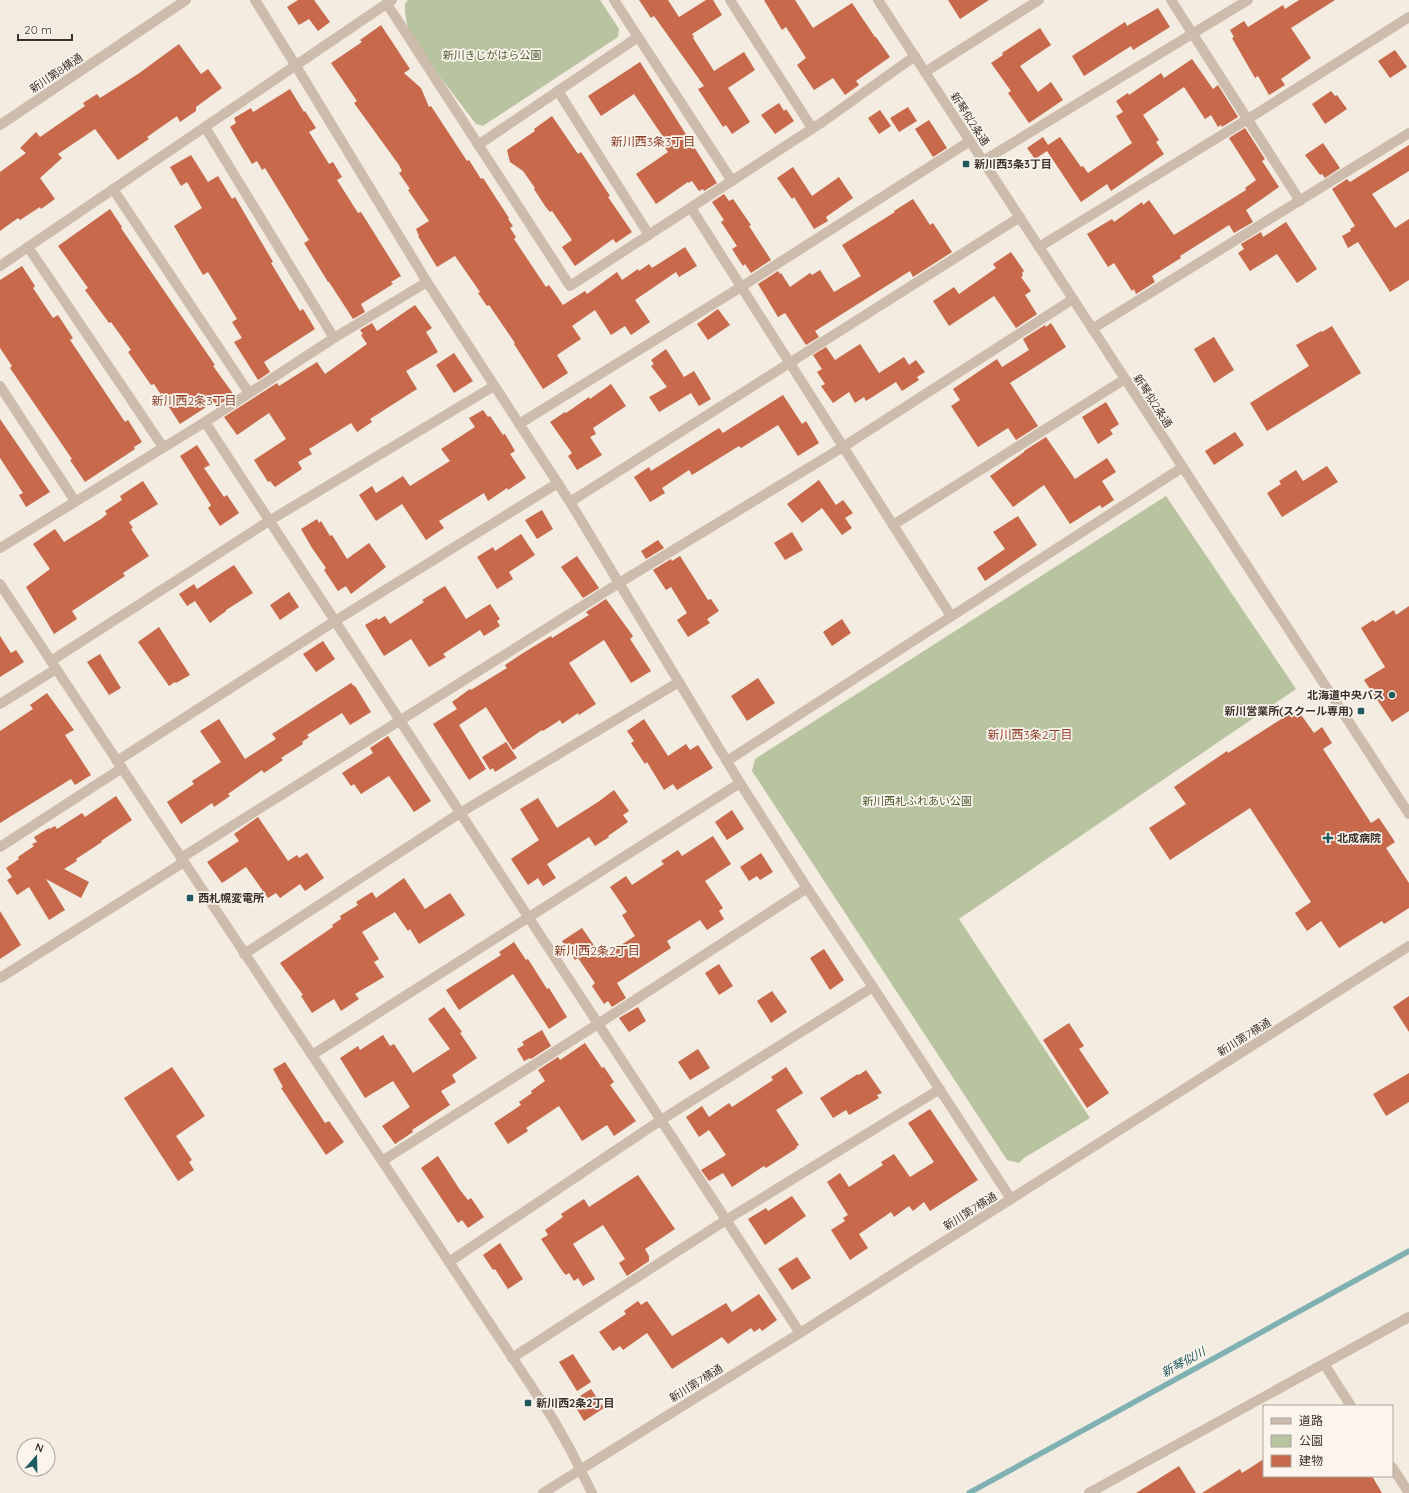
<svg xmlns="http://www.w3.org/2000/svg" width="1409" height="1493" font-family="Quicksand,'Noto Sans JP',sans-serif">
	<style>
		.green { fill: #b8c4a0 }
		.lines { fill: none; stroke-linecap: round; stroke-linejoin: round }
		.stream { stroke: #7fb0b2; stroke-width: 5.5 }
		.building { fill: #c8694b }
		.minor { stroke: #cdbbac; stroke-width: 10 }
		.poi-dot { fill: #1f5a5e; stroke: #fbf5ee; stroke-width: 1.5 }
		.labels { text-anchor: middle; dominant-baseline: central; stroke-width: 3.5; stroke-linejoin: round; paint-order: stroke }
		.park-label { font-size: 11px; fill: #4a5a2e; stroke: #fbf5ee }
		.street-label { font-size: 11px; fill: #3b302b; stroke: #fbf5ee }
		.poi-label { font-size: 11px; font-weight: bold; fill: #3b302b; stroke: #fbf5ee; text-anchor: start }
		.neighbourhood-label { font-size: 12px; fill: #8c3b22; stroke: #fbf5ee }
		.water-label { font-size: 12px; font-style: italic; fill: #1f5a5e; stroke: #fbf5ee }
	</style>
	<rect width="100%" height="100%" fill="#f4ebe1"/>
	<!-- green -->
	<g class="green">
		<path d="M408,0h192l19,29 -1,8 -135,89 -7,-2 -67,-88 -4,-24v-8z"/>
		<path d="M1166,496l130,193 -337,230 131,199 -66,40 -5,5 -12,-3 -255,-389 3,-12z"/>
	</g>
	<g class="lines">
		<!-- stream -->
		<path class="stream" d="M969,1493l440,-242"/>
	</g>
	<!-- building -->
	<g class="building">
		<path d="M298,0h16l16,22 -12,9 -9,-12 -10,6 -12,-18z"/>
		<path d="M639,0h29l11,17 27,-17h7l9,15 -30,19 2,3 -1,1 21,33 30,-19 11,18 -27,18 22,34 -18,12 -6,-9 -3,2 -25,-38 6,-3 -50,-70 -3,2z"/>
		<path d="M764,0h31l18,28 39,-25 23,34h1l14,20 -34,24 3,4 -14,10 -12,-17 -19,12 -17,-25 9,-7 -20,-31 -4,3z"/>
		<path d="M948,0h41l-29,19z"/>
		<path d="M1299,0h36l-44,28 20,30 -30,21 4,6 -16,10 -11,-19 -3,2 -23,-40 2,-1 -4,-7 14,-9 4,6 35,-22 2,4z"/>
		<path d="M1158,8l12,19 -37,23 -2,-4 -47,30 -12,-20 53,-34 2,4z"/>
		<path d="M381,25l29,44 -6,4 17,15 8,19 2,-1 36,55 2,-1 12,19 2,-1 26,40 -1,1 5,7 -3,2 6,9 -2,2 32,48 3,-2 14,20 22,-14 2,3 30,-22 5,8 16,-11 1,2 10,-7 3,4 33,-21 12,19 -18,11 -3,-5 -41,28 15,22 -19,13 -6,-9 -14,9 -16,-25 -23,16 9,13 -24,16 11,18 -25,16 -29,-45 1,-1 -26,-38 -2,1 -9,-13 2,-1 -25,-36 -18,11 -19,-31h1l-3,-7 13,-8 -21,-31 2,-1 -11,-16 3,-2 -3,-6 -45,-62 3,-2 -26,-38 31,-21 -2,-2z"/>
		<path d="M1040,28l11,17 -31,21 18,26 13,-10 12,18 -34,23 -21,-30 3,-2 -20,-28 12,-8 -1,-2z"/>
		<path d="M179,44l22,30 7,-5 14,19 -26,19v4l-16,11 -3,-6 -30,21 2,2 -31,21 -23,-31 -37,25 4,4 -22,20 15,21 -14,10 -1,-2 -20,13 -2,-2 -18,13v-59l26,-19 -6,-5 16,-16 4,5 45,-31 -2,-3 14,-9 3,4 38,-24z"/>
		<path d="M1395,50l12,17 -17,11 -12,-17z"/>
		<path d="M1192,59l21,30 5,-4 20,32 -16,10 -1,-2 -3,2 -7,-12 -6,4 -21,-32 -41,28 16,25 -3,2 8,12 -53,37 -4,-7 -26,18 -34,-51 -12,8 -8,-11 16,-11 5,8 12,-8 21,30 2,-1 5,7 44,-30 -16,-27 7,-4 -7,-11 12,-8 1,2 32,-22 3,5z"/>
		<path d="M640,62l77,121 -13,8 -1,-2 -4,2 -7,-10 -4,2v-1l-32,22 -20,-30 32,-22 -6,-9 4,-2 -32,-47 -33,22 -13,-20z"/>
		<path d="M290,89l14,23 1,-1 11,17 -7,4 20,32 4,-2 9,15 -5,3 21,33 3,-1 40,64 -10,6 2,2 -32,20 4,8 -12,7 -24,-37h-1l-24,-39 5,-3 -44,-72 -3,2 -5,-9 -5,3 -22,-37 6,-4 -2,-5 17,-10 2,4z"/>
		<path d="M1331,91l4,5 2,-1 10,14 -22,15 -13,-20z"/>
		<path d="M779,103l5,8 2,-2 8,12 -19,13 -14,-19z"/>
		<path d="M908,107l9,14 -18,11 -9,-14z"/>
		<path d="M880,110l11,16 -12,8 -11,-16z"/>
		<path d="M552,116l26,38 3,-2 29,44 -2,1 24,35 -16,11 -3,-4 -38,27 -13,-19 10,-7 -20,-29 -2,1 -5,-6 -11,-17 1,-1 -12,-17 -13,-9 -3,-12 28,-19 -1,-2z"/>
		<path d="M929,120l18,28 -14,9 -18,-28z"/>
		<path d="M1245,128l20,31 -3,2 17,26 -33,23 7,12 -19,11 -5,-8 -49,31 1,2 -29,18 3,6 -19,12 -2,-5 -2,2 -18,-28 -6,4 -21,-33 25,-15 2,3 28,-20 1,3 6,-5 25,35 72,-45 -1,-2 11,-8 -27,-42z"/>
		<path d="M1323,143l17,25 -15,10 -3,-4 -2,1 -15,-20z"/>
		<path d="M1409,145v26l-37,23 23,34 14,-9v61l-19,12 -32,-50 -10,6 -6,-12 9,-5 -1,-2 5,-3 -23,-37 15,-10 3,3z"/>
		<path d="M191,155l17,27 10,-6 14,23 3,-2 38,65 -2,1 29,48 3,-2 12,20 -51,33 6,10 -12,8 -24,-38 8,-4 -10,-16 5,-3 -29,-47 -5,3 -29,-49 28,-18 -15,-26 -6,4 -11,-19z"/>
		<path d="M793,167l19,29 27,-19 14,21 -27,19 2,4 -14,8 -20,-32 -2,2 -15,-21z"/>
		<path d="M724,194l5,7 4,-2 18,26 -2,1 22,34 -20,13 -6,-9 -2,2 -11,-17 5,-3 -16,-24 3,-2 -12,-18z"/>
		<path d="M913,199l17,26 3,-2 19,29 -39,25 -3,-6 -68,43 -27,17 4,6 -13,8 -21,-32 -7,4 -20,-33 20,-13 2,3 1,-1 9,14 20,-14 2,2 8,-5 14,22 27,-16 -19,-31 53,-33 -1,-1z"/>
		<path d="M110,209l12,18 -1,1 94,137 -2,1 21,29 -17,11 -3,-4 -34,22 -26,-40 -3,1 -23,-33 3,-2 -20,-28 -2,1 -24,-33 3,-2 -30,-42z"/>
		<path d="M1286,222l31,47 -20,14 -20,-29 -27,17 -12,-18 6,-4 -3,-5 20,-12 2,5z"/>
		<path d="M1011,252l13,19 -2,2 1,3 -2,1 10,14 -6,4 12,19 -21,14 -22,-32 -45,30 -16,-25 21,-14 5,7 37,-26 -3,-4z"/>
		<path d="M22,266l13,20 -2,2 20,30 5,-3 15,23 -3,2 55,82 3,-2 14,22 -8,5 1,2 -50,33 -15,-22 2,-1 -62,-91 2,-2 -12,-18v-68z"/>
		<path d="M415,305l17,23 -6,4 12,20 -32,19 11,18 -47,30 2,3 -15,10 -6,-9 -42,26 3,5 -14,8 4,7 -27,18 -5,-6 -2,1 -14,-22 32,-21 -17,-26 -32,22 -13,-18 53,-34 2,3 38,-24 8,12 42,-30 -6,-9 2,-1 -3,-4 12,-7 5,8z"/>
		<path d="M718,309l12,16 -22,15 -11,-16z"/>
		<path d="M1051,323l15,24 -56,36 28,43 -22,14 -8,-12 -30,19 -27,-41 9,-6 -7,-11 44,-30 5,8 27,-17 -6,-11 22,-14 1,2z"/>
		<path d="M1332,326l29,47 -94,58 -17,-28 59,-37 -13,-21 25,-14 1,1z"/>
		<path d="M1214,337l20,33 -20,13 -20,-34z"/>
		<path d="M860,344l19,29 25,-16 5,8 7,-5 9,12 -8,5 2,3 -17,11 -6,-9 -30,19 -2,-4 -9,6 -6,-11 -16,11 -12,-17 4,-2 -8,-12 5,-3 -9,-14 13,-8 9,13z"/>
		<path d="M666,349l18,28 10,-6 17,28 -12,7 -8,-13 -32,19 -10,-15 18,-10 -16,-21 3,-2 -3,-4z"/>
		<path d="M454,353l19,28 -19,12 -18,-28z"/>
		<path d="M611,384l15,22 -33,22 3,6 -6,3 12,18 -25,15 -9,-14 4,-3 -22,-31 15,-10 1,1 23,-16 1,2z"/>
		<path d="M783,395l19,29 4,-3 13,22 -21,13 -20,-31 -37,23 -2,-2 -47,29 -3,-5 -27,18 3,5 -15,9 -16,-25 15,-10 2,4 68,-43 4,5z"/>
		<path d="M1106,402l13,22 -9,6 3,4 -15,10 -16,-27z"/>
		<path d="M483,410l5,7 2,-1 13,19 2,-1 10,17 -5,3 16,24 -18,12 -1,-2 -19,13 -4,-8 -45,28 5,7 -18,12 -24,-36 -26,17 -17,-26 13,-9 4,7 27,-17 7,10 40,-25 -9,-12 34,-22 -6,-9z"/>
		<path d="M0,419l50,73 -24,15 -7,-12 4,-2 -23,-35z"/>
		<path d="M1235,432l9,13 -30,20 -9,-14z"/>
		<path d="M1046,437l29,42 32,-21 9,14 -14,9 12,19 -12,8 -2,-3 -30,19 -26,-39 -31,22 -23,-31 34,-24v-1z"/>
		<path d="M197,445l13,20 -6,3 20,29 3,-2 12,18 -19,13 -12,-18 3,-3 -31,-49z"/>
		<path d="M1327,466l11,16 -56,35 -15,-24 14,-9 -2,-3 17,-11 7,11z"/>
		<path d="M819,480l17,25 7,-5 10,13 -8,5 7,10 -10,7 -20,-27 -20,15 -15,-19z"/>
		<path d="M143,481l15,23 -29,18 4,6 -2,1 18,27 -26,17 2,3 -53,35 5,8 -23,15 -28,-47 24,-18 -17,-25 22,-15 9,13 37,-23 6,-5 -2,-3 17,-11 -2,-4z"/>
		<path d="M542,510l11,19 -16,10 -12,-19z"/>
		<path d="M1018,516l19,29 -52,36 -8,-13 28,-19 -12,-17z"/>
		<path d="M317,519l2,4 2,-2 9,15 2,-1 15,24 22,-16 17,24 -35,27 -5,-8 -8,5 -14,-21 2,-2 -14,-20 -11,-19z"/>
		<path d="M792,532l11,18 -18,10 -11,-17z"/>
		<path d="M521,534l14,21 -26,17 4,7 -16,10 -20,-32 16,-10 2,4z"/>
		<path d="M658,540l6,8 -18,11 -5,-8z"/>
		<path d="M577,556l22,32 -16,10 -22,-31z"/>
		<path d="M680,556l28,44 3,-1 8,12 -12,8 3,4 -22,14 -11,-17 10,-7 -16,-26 -5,3 -13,-20 18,-11 1,2z"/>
		<path d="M234,565l19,28 -27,17v1l-16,12 -15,-22 -8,5 -8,-12 15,-10 3,5z"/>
		<path d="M445,586l21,33 24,-15 10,15 -3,2 3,5 -16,10 -4,-6 -37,24 3,3 -17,10 -18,-28 -27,17 -19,-31 12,-7 1,2 7,-4 5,8 34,-22 -2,-2z"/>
		<path d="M289,592l10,15 -19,13 -10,-15z"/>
		<path d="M606,599l27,37 -3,3 21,32 -20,12 -27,-43 -35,23 27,41 -17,11 -1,-2 -16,11 -2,-4 -17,11 -1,-1 -29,20 -27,-43 -27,18 27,44 -17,11 -36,-56 24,-15 -5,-7 18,-13 1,1 36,-22 -2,-3 18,-12 28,-17 1,2 37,-23 -3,-3z"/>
		<path d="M1409,606v105l-17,11 -28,-42 21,-13 -24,-39 12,-8 2,2 19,-12 2,5z"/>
		<path d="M842,619l9,14 -19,13 -9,-14z"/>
		<path d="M159,627l31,48 -14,8 -1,-1 -6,4 -31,-44z"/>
		<path d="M0,636l11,17 5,-3 8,12 -24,15z"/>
		<path d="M323,641l12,18 -19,13 -13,-18z"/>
		<path d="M100,654l21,34 -12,7 -22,-33z"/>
		<path d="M758,678l17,25 -28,18 -16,-25z"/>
		<path d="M351,683l3,3h1l16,26 -21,13 -8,-12 -35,22 2,2 -7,5 1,2 -22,14 2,2 -19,13 -2,-3 -34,24 2,2 -16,11 -2,-4 -31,21 -14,-22 27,-18 -2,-3 29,-19 -21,-31 19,-12 26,40 31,-20 -4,-5z"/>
		<path d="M47,693l27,37 -9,5 26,40 -16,10 -4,-6 -71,44v-92l33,-22 -3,-4z"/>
		<path d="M1297,709l17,24 8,-6 10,16 -9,6 48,74 8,-5 16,24 -9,6 23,35v25l-25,16 -2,-3 -43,27 -18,-27 -14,10 -12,-18 16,-11 -61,-94 -80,52 -21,-32 37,-24 -12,-17 53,-36 1,2z"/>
		<path d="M644,719l24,37 18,-12 4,6 8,-5 15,23 -36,22 -4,-6 -9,6 -17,-28 -2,2 -14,-21 3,-2 -7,-10z"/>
		<path d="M388,736l43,65 -17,11 -25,-36 -28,18 -7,-10 -3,2 -9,-13 31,-20 -3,-5z"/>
		<path d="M506,742l11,16 -22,14 -2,-4 -3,2 -8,-13z"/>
		<path d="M614,790l15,21 -6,4 5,7 -20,14 1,1 -14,9 -6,-9 -42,27 9,14 -13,8 -5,-8 -10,7 -17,-26 28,-19 -19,-31 18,-11 19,30 41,-26z"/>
		<path d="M116,796l16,24 -31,21 1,1 -26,17 1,2 -13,8 25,13 -8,16 -35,-19 19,31 -16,10 -20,-33 -12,8 -10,-15 5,-3 -6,-9 13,-9 -1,-2 16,-11 -2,-2 5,-2 -3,-5 15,-9v1l6,-3 2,3 25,-16 3,4z"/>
		<path d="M732,810l12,19 -17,11 -12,-18z"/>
		<path d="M258,817l30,44 9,-6 2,3 8,-5 17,25 -19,13 -5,-7 -20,14 -4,-5 -8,5 -22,-31 -24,16 -15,-21 32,-21 -5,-7z"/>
		<path d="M713,836l18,28 -26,17 18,27 -4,3 5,8 -17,11 -7,-10 -33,21 4,7 -54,35 9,15 -14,9 -4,-6 -4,3 -12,-18 3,-3 -17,-25 -3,2 -13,-19 20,-13 20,29 33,-21 -13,-21 5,-3 -17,-25 16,-11 6,9 32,-21 -3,-3 17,-11 4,6z"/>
		<path d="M761,853l12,19 -13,8 -3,-4 -8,5 -9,-14z"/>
		<path d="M404,878l21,31 25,-16 15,22 -46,29 -9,-15 -2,2 -13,-19 -33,20 17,27 -5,3 10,15 -29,17 4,5 -18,12 -7,-12 -22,14 -11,-17 2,-1 -23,-32 53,-36 -1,-2 9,-6 -1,-3 18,-11 -2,-3 16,-10 4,6z"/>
		<path d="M0,911l21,34 -21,14z"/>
		<path d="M514,942l12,18 2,-1 19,30 2,-1 18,29 -18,12 -36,-55 -54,36 -13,-20 55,-35 -2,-3z"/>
		<path d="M824,949l20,31 -14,10 -20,-32z"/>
		<path d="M719,964l14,22 -14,9 -14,-22z"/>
		<path d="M772,991l15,21 -16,11 -14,-22z"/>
		<path d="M1409,996v36l-16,-25z"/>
		<path d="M444,1007l18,25 -2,1 17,25 -25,17 4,7 -15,9 9,14 -38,25 1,2 -18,12 -13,-18 28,-19 -17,-26 -28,17 -25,-40 18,-12 2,4 23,-15 7,11 4,-2 19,29 37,-24 -22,-30z"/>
		<path d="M638,1007l8,14 -17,11 -10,-14z"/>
		<path d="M1069,1023l15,23 -5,3 30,44 -22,15 -44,-68z"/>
		<path d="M542,1030l9,16 -20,13 -1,-1 -6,3 -7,-12 7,-4 -2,-3z"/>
		<path d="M585,1043l17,25 2,-1 10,15 -4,3 26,36 -22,15 -7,-11 -25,16 -23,-35 -33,22 2,3 -20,13 -14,-21 27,-18 -2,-3 13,-9 -1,-2 14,-10 -7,-11 20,-13 2,3z"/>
		<path d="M698,1049l12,19 -20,12 -12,-18z"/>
		<path d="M285,1062l40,61 4,-2 15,21 -18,13 -45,-67 2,-1 -10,-18z"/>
		<path d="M172,1067l33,49 -29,20 16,24 -3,2 5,8 -16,11 -54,-83z"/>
		<path d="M786,1067l17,26 -27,17 23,35 -3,2 1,1 -31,20 -2,-2 -32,21 -9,-14 -14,8 -8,-11 25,-15 -17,-25 -10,7 -13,-20 16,-11 7,11 20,-14 3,4 41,-27 -2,-3z"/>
		<path d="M866,1070l16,23 -5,2 2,3 -30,17 -3,-5 -13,8 -13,-20 38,-24 1,1z"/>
		<path d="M1409,1073v29l-23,14 -13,-22z"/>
		<path d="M930,1109l48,71 -48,31 -6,-9 -11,9 -4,-5 -15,11 -3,-5 -32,22 9,14 -18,12 -19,-30 14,-9 -2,-3 5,-3 -21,-33 13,-9 9,14 34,-22 -2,-3 13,-8 16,23 24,-15 -26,-39z"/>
		<path d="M438,1156l22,34 8,10 3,-2 13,19 -16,11 -6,-8 -4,3 -37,-55z"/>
		<path d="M638,1175l37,54 -30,20 4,7v5l-22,15 -8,-13 6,-4 -22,-34 -30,19 22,35 -12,7 -5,-8 -4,3 -5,-8 -3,2 -3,-3 -22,-33 7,-4 -3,-5 18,-13 -2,-3 23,-15 5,8z"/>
		<path d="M792,1196l14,20 -41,29 -17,-26 18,-11 2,3z"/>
		<path d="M500,1243l23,36 -15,10 -13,-20 -2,1 -10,-15z"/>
		<path d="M797,1257l14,21 -19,12 -14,-21z"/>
		<path d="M759,1294l18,26 -15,11 -2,-3 -6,4 -3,-4 -23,16 -6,-7 -50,32 -25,-36 -24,17 -3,-4 -7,5 -14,-19 27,-18 -2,-3 14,-10 3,4 6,-4 25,35 54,-33 6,9z"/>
		<path d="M573,1354l18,28 -14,9 -18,-29z"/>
		<path d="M591,1389l13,19 -20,13 -12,-20z"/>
		<path d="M1264,1459v17h108l10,17h-180l38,-24 2,4z"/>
		<path d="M1179,1466l17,27h-60z"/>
	</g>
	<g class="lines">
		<!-- minor -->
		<g class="minor">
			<path d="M255,0l41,66 131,216 143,220 170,281 67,105 66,99 138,212"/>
			<path d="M614,0l118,181"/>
			<path d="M730,0l82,128"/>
			<path d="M878,0l531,814"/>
			<path d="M1171,0l129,201"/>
			<path d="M387,4l183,282 254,-165 91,-65"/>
			<path d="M925,72l114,-72"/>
			<path d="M558,91l91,144"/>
			<path d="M0,125l186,-125"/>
			<path d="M205,127l129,211"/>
			<path d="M478,145l160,-108"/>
			<path d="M983,161l265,-161"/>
			<path d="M113,189l136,204"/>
			<path d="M691,208l260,408"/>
			<path d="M28,247l135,200"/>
			<path d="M1039,247l209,-128 161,-102"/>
			<path d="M0,266l392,-266"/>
			<path d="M1092,329l317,-196"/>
			<path d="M0,386l75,115"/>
			<path d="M205,422l595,911"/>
			<path d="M519,424l222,-137 229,-146"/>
			<path d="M570,502l450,-285"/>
			<path d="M893,525l232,-146"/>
			<path d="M0,548l205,-126 129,-84 93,-56"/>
			<path d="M0,584l553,835 17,30 22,44"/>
			<path d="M51,661l218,-140 225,-135"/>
			<path d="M0,704l56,-35"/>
			<path d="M117,761l218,-140 223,-138"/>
			<path d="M727,761l456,-294"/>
			<path d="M0,847l122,-79"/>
			<path d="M181,858l438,-275 224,-136 230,-148"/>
			<path d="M244,954l216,-141 219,-131"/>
			<path d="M0,978l184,-116"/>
			<path d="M312,1055l428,-272"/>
			<path d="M382,1161l216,-137 209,-136"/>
			<path d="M449,1262l212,-142 212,-133"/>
			<path d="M512,1358l214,-138 214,-131"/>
			<path d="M1324,1364l27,42"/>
			<path d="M1392,1467l17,26"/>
			<path d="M543,1493l257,-160 609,-387"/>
			<path d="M1089,1493l320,-176"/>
		</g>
	</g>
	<!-- markers -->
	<g class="poi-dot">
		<rect x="962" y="160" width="8" height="8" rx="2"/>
		<circle cx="1392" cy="695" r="4"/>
		<rect x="1357" y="707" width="8" height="8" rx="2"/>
		<path d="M1326 832h4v4h4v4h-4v4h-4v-4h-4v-4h4z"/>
		<rect x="186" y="894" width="8" height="8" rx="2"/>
		<rect x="524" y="1399" width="8" height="8" rx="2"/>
	</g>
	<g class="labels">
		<!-- park labels -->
		<g class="park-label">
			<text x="492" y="55">新川きじがはら公園</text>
			<text x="917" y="801">新川西札ふれあい公園</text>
		</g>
		<!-- street labels -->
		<g class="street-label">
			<text transform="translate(56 73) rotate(-34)">新川第8横通</text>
			<text transform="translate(970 119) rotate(57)">新琴似2条通</text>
			<text transform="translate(1153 401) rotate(57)">新琴似2条通</text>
			<text transform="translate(1244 1037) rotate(-32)">新川第7横通</text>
			<text transform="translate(970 1211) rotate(-32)">新川第7横通</text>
			<text transform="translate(696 1383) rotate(-32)">新川第7横通</text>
		</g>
		<!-- poi labels -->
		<g class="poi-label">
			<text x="974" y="164">新川西3条3丁目</text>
			<text x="1384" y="695" text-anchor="end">北海道中央バス</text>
			<text x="1353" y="711" text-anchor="end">新川営業所(スクール専用)</text>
			<text x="1337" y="838">北成病院</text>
			<text x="198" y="898">西札幌変電所</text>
			<text x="536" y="1403">新川西2条2丁目</text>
		</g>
		<!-- neighbourhood labels -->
		<g class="neighbourhood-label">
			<text x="653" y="141">新川西3条3丁目</text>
			<text x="194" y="400">新川西2条3丁目</text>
			<text x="1030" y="734">新川西3条2丁目</text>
			<text x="597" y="950">新川西2条2丁目</text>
		</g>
		<!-- water labels -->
		<g class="water-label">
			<text transform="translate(1183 1362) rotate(-29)">新琴似川</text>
		</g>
	</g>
	<!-- legend -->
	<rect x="1263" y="1405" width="130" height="72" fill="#fbf5ee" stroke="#aea6a0"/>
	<rect x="1271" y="1418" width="20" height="6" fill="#cdbbac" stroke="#aea6a0"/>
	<text x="1299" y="1425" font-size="12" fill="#3b302b">道路</text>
	<rect x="1271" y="1435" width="20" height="12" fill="#b8c4a0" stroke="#aea6a0"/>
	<text x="1299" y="1445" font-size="12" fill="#3b302b">公園</text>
	<rect x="1271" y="1455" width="20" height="12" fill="#c8694b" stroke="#aea6a0"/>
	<text x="1299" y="1465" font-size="12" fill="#3b302b">建物</text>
	<!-- north arrow -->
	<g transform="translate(36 1457) rotate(20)"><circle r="19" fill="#fbf5ee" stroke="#aea6a0"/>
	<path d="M0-3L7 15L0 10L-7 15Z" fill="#1f5a5e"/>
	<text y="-6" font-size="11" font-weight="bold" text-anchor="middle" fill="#3b302b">N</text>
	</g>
	<!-- scale -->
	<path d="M18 34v6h54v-6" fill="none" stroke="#3b302b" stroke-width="2"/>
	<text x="24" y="34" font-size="12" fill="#3b302b" stroke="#fbf5ee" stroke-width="3" paint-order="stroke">20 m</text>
</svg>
